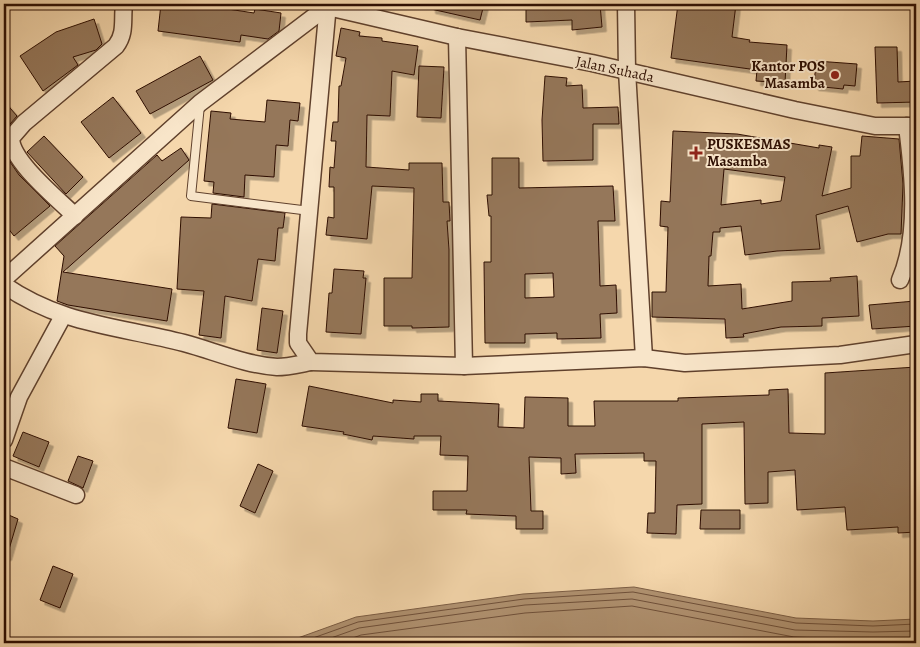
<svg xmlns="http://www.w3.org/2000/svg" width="920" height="647" font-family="Alegreya,serif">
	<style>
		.water { fill: #b19372; stroke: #7c5e45 }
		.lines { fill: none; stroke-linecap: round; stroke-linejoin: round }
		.shore { stroke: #6f503a; stroke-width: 1 }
		.building { fill: #95775a; stroke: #2d0e02; fill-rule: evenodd; filter: url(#shadow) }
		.lane-casing { stroke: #5f402c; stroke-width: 10 }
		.street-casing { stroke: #5f402c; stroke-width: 19 }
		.lane { stroke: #f8e5c9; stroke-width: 8 }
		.street { stroke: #f8e5c9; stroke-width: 16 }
		.poi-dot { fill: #8f2418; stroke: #f8e5c9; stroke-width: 2 }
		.labels { text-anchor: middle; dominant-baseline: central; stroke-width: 4; stroke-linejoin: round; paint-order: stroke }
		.poi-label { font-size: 15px; font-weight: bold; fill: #2d0e02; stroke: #f8e5c9; text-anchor: end }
		.street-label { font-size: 15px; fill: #2d0e02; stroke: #f8e5c9 }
	</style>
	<defs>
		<filter id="shadow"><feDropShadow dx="4.5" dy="4.5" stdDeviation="0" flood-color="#0004"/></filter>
	</defs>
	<rect width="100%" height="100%" fill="#f5d7ac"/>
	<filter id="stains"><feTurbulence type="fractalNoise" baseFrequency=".004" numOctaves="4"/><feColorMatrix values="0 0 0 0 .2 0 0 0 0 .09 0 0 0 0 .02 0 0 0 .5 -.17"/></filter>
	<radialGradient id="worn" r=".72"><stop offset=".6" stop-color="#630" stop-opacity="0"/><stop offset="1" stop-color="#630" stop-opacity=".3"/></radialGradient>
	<!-- water -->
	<path class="water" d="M634,587l162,31 77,3 43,-2v24h-632l72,-26 167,-23z"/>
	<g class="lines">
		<!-- shore -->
		<g class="shore">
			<path d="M299,643l59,-21 166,-23 109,-7 163,31 77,3 43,-2"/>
			<path d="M317,643l42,-15 64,-9 102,-14 107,-6 163,31 78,2 43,-1"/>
			<path d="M339,643l22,-8 164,-22 107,-7 162,31 79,3 43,-2"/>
		</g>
	</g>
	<!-- building -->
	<g class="building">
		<path d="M161,4h34l59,9 1,-4 26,4 -2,18 -11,8 -27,-4 -1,7 -82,-11z"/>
		<path d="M431,4h53l-4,16 -49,-11z"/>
		<path d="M526,4h74l2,23 -30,3v-10l-46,2z"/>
		<path d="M678,4h58l-4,33 18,3 -1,2 38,3 -2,38 -29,-2 1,-11 -86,-12z"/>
		<path d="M94,19l8,25 -6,6 -23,7 5,8 -35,26 -23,-35 36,-24z"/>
		<path d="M341,28l19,4 -1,4 23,2v3l36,5 -4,29 -22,-4 -2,45 -23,-1 -1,52 43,3v-7h33l1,39h6l1,19h-3l2,29v77l-37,1v-2h-28v-48h28l2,-90 -42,-2 -5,53 -41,-4 2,-18 6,1v-31h-5l1,-20 4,1 2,-27h-5l2,-19h5l1,-36h2l5,-28 -10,-2z"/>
		<path d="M875,47h22l1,35 18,-1v21l-39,1z"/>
		<path d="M200,56l13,24 -63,34 -14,-23z"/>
		<path d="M816,61l41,3 -2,22 -11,-1 -1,4 -29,-3z"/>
		<path d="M419,66l25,1 -3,51 -24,-1z"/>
		<path d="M545,76l22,2 -1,8 16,-1 1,23 35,-1 1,17h-26v36l-50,1 -1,-41z"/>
		<path d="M113,97l28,36 -32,25 -28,-36z"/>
		<path d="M267,100l33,3 -2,18 -8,-1 -2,26 -12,-1 -2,32 -29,-2 -1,22 -31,-4 1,-11 -10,-1 7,-70 20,2 -1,6 35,3z"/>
		<path d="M4,101l13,15 -13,15z"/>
		<path d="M673,131l64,3 82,14v-3l13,2 -10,49 29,-8v-32h9l2,-20 37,3 4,45 -2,50h-13l-31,8 -9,-36 -32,9 4,34 -43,2 -32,4 -4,-29 -21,2v4h-7l-2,24h-2l-1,30 33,-2 1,25 50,-8v-19l39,-1 -1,-3 27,-2 2,40 -37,2v8l-41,1 -38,7 1,3 -18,1 -1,-19 -73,-2v-25h14l2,-65 -8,-1 1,-25 9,1zM724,169l61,8 -4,24 -20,3v-4l-40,5z"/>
		<path d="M44,136l39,41 -17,17 -39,-42z"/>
		<path d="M181,148l8,12 -126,112 109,17 -5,32 -99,-16 -11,-4 7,-45 -9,-10 102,-91 5,6z"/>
		<path d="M4,153l15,22 31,31 -36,30 -10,-13z"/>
		<path d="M492,158h27v30l94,-2 2,35h-17l2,65 16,-1 1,28 -17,1 1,24 -44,1v-6l-32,1v9h-40l-1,-81h7v-46h-2l-2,-21h5zM553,273l1,24 -29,1v-24z"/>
		<path d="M212,204l73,9 -2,15h-5l-3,33 -17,-2 -6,42 -27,-5 -4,42 -22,-3 5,-44 -27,-2 4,-72 30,1z"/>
		<path d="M334,269l30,2 -1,7h3l-5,56 -35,-2 3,-39h3z"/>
		<path d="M915,301l1,25 -44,3 -3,-24z"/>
		<path d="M262,308l21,3 -6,42 -20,-3z"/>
		<path d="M916,367v165l-18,1v-6l-51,3 -2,-23 -48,3 -2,-40 -27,2v31l-23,1 -1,-82 -42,2v80l-25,1 -1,29 -29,-1 1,-20h7l1,-52h-12v-8l-69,1 1,19 -15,1v-16l-32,-1 2,54h12v18h-27v-13l-50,-2 1,-4h-34v-19h34l1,-35 -28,-1 1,-19h-27v3l-41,-3 -1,4 -29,-6 1,-2 -42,-6 7,-40 84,17v-3l28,2v-8h17v7l61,3 -1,23 26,1 1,-31 43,1v28h27l-1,-25h84v-3l91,-3v-5l19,-1 1,44 36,1v-61z"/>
		<path d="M236,379l30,5 -9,49 -29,-5z"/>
		<path d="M23,432l26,10 -10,25 -26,-11z"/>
		<path d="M78,456l15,5 -10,27 -15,-7z"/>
		<path d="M258,464l15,7 -18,42 -15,-7z"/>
		<path d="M701,510h39v19h-40z"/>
		<path d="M4,513l14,6 -11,37h-3z"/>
		<path d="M53,566l20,8 -13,34 -20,-8z"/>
	</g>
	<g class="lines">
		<defs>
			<path id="lane" d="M200,105l-9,91 119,15"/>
			<g id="street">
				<path d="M315,4l142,33 135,26 203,47 80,16h41"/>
				<path d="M328,4l-30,330v9l13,19 153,4 180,-8 41,5 155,-8 76,-11"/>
				<path d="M626,4l1,67 17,287"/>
				<path d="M457,37l7,329"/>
				<path d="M75,216c-18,-18 -64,-55 -64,-78l13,-15 92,-77c10,-13 6,-26 8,-42"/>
				<path d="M4,279l196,-176 128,-97"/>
				<path d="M900,280c20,-46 13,-106 7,-154"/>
				<path d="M4,285c58,40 114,41 180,58 30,8 62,22 93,24 10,0 23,-3 34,-5"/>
				<path d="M4,440l15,-43 44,-81"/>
				<path d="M4,467l72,28"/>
			</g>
		</defs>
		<!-- lane casing -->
		<use href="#lane" class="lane-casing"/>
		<!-- street casing -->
		<use href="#street" class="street-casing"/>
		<!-- lane -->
		<use href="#lane" class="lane"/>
		<!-- street -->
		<use href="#street" class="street"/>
	</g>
	<!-- markers -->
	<g class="poi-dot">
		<circle cx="835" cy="75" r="5"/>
		<path d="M693.5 145.5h5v5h5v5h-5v5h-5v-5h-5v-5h5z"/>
	</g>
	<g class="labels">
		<!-- poi labels -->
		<g class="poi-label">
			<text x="825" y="66">Kantor POS<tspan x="825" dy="17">Masamba</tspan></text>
			<text x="707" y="144" text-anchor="start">PUSKESMAS<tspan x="707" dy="17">Masamba</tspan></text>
		</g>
		<!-- street labels -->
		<g class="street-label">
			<text transform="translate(615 69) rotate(12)">Jalan Suhada</text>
		</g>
	</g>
	<!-- margin -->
	<rect width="920" height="647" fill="none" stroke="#f5d7ac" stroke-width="20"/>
	<rect x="5" y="5" width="910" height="637" fill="none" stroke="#2d0e02" stroke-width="2.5"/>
	<rect x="10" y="10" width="900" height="627" fill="none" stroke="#2d0e02"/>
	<rect width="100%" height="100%" filter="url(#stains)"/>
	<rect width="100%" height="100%" fill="url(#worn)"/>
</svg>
